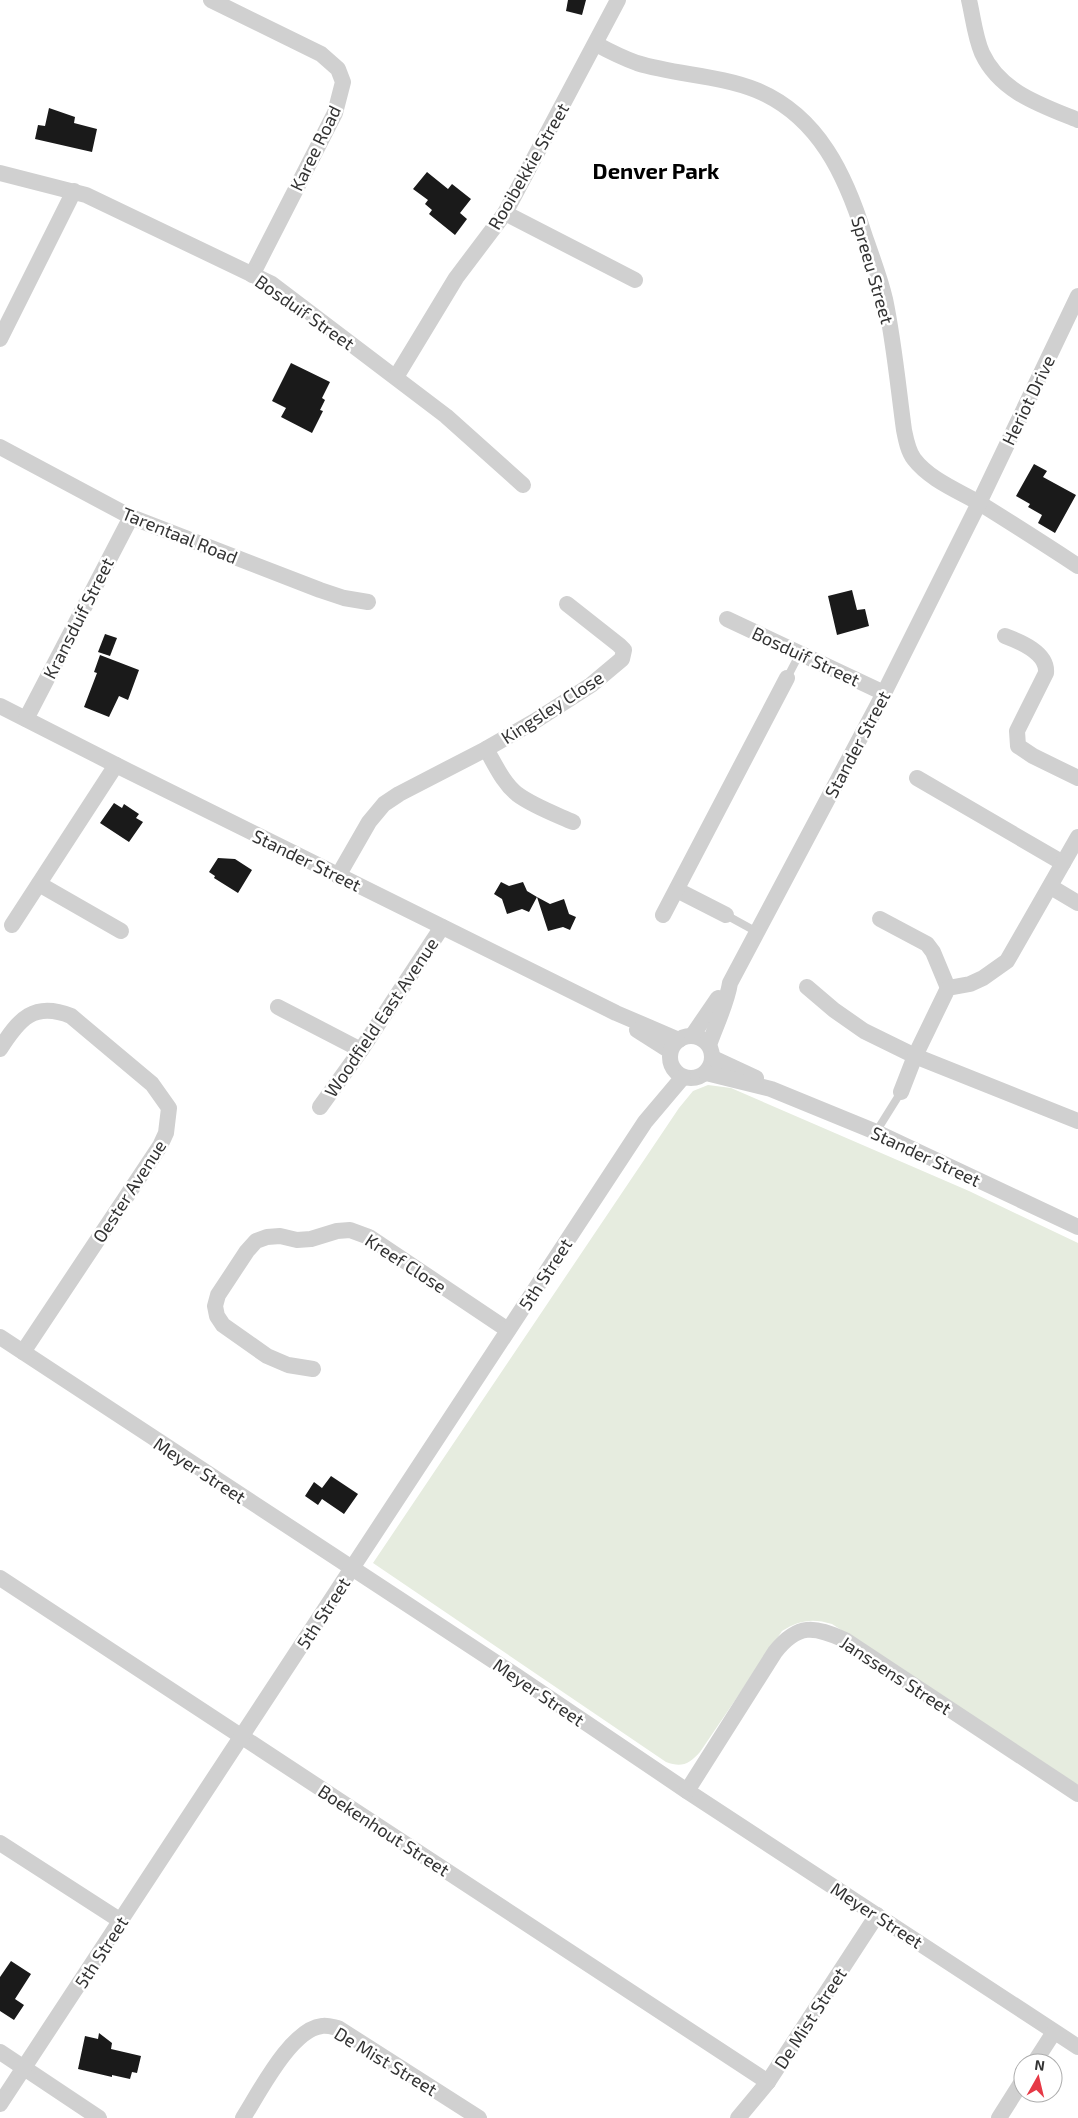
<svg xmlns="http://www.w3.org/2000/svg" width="1078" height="2118" font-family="'Exo 2',sans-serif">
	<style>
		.green { fill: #e6ecdf }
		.building { fill: #1a1a1a }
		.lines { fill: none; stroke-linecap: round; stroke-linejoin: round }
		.lane { stroke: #d0d0d0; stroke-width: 8 }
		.street { stroke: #d0d0d0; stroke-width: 16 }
		.labels { text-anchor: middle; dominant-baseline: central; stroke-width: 5; stroke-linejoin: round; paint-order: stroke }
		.street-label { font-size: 18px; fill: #333; stroke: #fff }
		.district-label { font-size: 22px; font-weight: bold; fill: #000; stroke: #fff }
	</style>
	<rect width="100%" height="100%" fill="#fff"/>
	<!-- green -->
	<path class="green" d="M708,1085l23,3 238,103 109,52v542l-246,-161c-19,-6 -33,-4 -50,7l-82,121c-11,12 -18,16 -34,10l-293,-199 306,-455 14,-17z"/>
	<!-- building -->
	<g class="building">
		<path d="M568,0h18l-4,15 -16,-4z"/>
		<path d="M49,108l26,9 -1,6 23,6 -5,23 -57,-13 3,-14 7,1z"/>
		<path d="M427,172l21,17 4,-5 19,15 -11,14 7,6 -12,16 -26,-21 3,-4 -7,-6 3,-4 -15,-11z"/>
		<path d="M291,363l39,19 -8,16 3,2 -5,10 3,1 -11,22 -31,-16 5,-9 -14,-7z"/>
		<path d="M1034,464l13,7 -4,6 33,18 -21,38 -17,-10 4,-8 -14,-8 2,-3 -14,-8z"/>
		<path d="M852,590l5,20 8,-1 4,17 -32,9 -9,-39z"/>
		<path d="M105,634l12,4 -7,18 -12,-4z"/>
		<path d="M100,655l39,15 -11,30 -9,-4 -10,21 -25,-10 13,-34 -3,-1z"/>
		<path d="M114,803l8,5 2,-4 15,10 -3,4 7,4 -14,20 -29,-19z"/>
		<path d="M218,858l17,1 17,11 -14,23 -24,-15 1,-2 -6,-4z"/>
		<path d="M501,882l8,4 14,-4 4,9 10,6 -8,15 -7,-3 -15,5 -5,-15 -8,-5z"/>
		<path d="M537,897l13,7 14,-5 5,15 7,3 -6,13 -7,-3 -15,4z"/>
		<path d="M331,1476l27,18 -14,20 -22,-15 -4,6 -13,-9 9,-14 8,6z"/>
		<path d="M11,1961l20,13 -16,25 9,6 -10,15 -14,-9v-34z"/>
		<path d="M99,2033l13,10 -1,6 30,7 -4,17 -5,-1 -2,7 -18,-4v2l-34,-8 7,-33 13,3z"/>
	</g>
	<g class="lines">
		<!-- lane -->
		<g class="lane">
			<path d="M787,678l13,-25"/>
			<path d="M726,915l31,17"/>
			<path d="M876,1132l25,-40"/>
		</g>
		<!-- street -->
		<g class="street">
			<path d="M211,0l110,54 17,15 5,13 -8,31 -83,162"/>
			<path d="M969,0c4,17 6,37 13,53 18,39 59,52 96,67"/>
			<path d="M596,44c13,7 27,14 41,19 39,12 81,12 119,27 63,26 90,86 109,147 7,20 15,41 20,62 9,43 13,87 19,131 2,10 4,21 10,29 16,21 45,32 67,45 32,20 65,41 97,62"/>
			<path d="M0,173l86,22 186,89 174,132 77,69"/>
			<path d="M505,213l130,67"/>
			<path d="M0,339l74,-148"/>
			<path d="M396,377l60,-99 49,-65 113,-213"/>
			<path d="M0,447l131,70 189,73 24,8 24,4"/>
			<path d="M727,619l157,74"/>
			<path d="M1005,636c16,6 43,17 41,37l-29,58 1,15 15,10 45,22"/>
			<path d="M0,706l116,59 500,248 63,27"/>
			<path d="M26,719l105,-202"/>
			<path d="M486,749c9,15 17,34 31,45 16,12 38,20 56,28"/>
			<path d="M917,778l146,85"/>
			<path d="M338,876l31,-54 15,-18 15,-10 87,-45 49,-28 56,-36 31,-26 2,-9 -5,-5 -52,-41"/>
			<path d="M39,884l82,47"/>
			<path d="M1051,887l27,16"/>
			<path d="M677,890l49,25"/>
			<path d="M663,915l124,-237"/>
			<path d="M880,919l47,25 6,8 15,36"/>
			<path d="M12,925l104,-160"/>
			<path d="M807,987l27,23 30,21 51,25 163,65"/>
			<path d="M278,1007l83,43"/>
			<path d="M637,1030l33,21"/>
			<circle cx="691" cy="1057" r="21"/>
			<path d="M692,1036l26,-38"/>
			<path d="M709,1045c7,-20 18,-42 21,-62l154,-290 95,-190 99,-207"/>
			<path d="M0,1049c19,-30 34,-48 71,-33l81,68 17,24 -3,25 -6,13 -137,206"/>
			<path d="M713,1058l43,20"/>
			<path d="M706,1073l65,16 105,43 202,95"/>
			<path d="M901,1092l14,-36 33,-68 22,-4 13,-6 24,-17 71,-124"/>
			<path d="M320,1107l41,-57 81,-123"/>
			<path d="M0,1337l515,338 172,116 391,256"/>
			<path d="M313,1369l-25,-4 -21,-9 -44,-31 -6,-9 -2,-10 3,-11 29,-44 9,-10 11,-4 13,-1 17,4 14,-1 26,-8 13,-1 19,7 139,93"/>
			<path d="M0,1578l768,504"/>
			<path d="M687,1791l88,-139c23,-29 39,-26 70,-12l233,154"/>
			<path d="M0,1843l121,78"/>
			<path d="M0,2052l99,66"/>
			<path d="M1034,2063l20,-31"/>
			<path d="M0,2104l645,-982 38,-45"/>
			<path d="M243,2118c16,-25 48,-89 79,-92 5,-1 11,1 16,2l141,90"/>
			<path d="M738,2118l30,-36 109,-167"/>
			<path d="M999,2118l24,-38"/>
		</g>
	</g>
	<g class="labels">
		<!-- street labels -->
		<g class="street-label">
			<text transform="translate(315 148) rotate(-64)">Karee Road</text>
			<text transform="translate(528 166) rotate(-60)">Rooibekkie Street</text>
			<text transform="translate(873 270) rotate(74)">Spreeu Street</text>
			<text transform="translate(305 312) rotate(35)">Bosduif Street</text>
			<text transform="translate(1028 400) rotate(-64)">Heriot Drive</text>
			<text transform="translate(180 535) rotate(22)">Tarentaal Road</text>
			<text transform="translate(78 618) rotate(-63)">Kransduif Street</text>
			<text transform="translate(806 656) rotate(25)">Bosduif Street</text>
			<text transform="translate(552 707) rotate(-33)">Kingsley Close</text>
			<text transform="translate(857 744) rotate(-62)">Stander Street</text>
			<text transform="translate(307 860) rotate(26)">Stander Street</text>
			<text transform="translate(381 1017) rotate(-56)">Woodfield East Avenue</text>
			<text transform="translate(926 1156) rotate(25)">Stander Street</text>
			<text transform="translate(129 1191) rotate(-57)">Oester Avenue</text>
			<text transform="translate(406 1263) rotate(33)">Kreef Close</text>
			<text transform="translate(545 1274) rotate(-57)">5th Street</text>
			<text transform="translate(200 1470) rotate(33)">Meyer Street</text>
			<text transform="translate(323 1613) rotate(-57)">5th Street</text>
			<text transform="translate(896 1675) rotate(33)">Janssens Street</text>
			<text transform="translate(539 1692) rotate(34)">Meyer Street</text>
			<text transform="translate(384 1830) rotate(33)">Boekenhout Street</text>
			<text transform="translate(877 1915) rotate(33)">Meyer Street</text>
			<text transform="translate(101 1952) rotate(-57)">5th Street</text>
			<text transform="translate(810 2018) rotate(-57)">De Mist Street</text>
			<text transform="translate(386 2061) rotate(31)">De Mist Street</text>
		</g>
		<!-- district labels -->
		<g class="district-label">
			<text x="656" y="170">Denver Park</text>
		</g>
	</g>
	<!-- north arrow -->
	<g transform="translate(1038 2078) rotate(8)"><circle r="24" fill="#ffffff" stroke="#adadad"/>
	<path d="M0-4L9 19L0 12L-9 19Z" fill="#e63946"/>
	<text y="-8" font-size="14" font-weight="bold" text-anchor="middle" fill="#333333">N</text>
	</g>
</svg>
